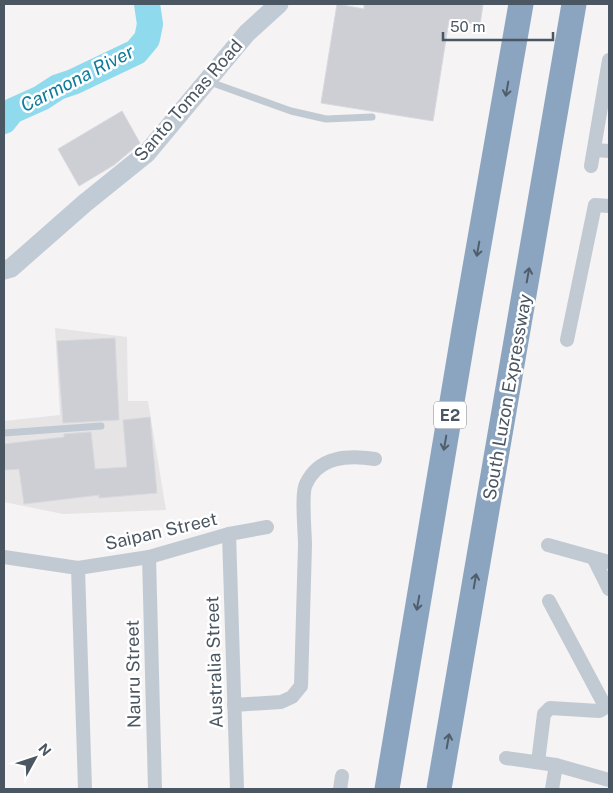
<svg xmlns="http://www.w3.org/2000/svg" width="613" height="793" font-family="'Public Sans',sans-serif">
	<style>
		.education { fill: #e6e4e5 }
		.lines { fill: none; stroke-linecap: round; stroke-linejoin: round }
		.river { stroke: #90daee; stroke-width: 26 }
		.building { fill: #cdcfd5; stroke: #d7d9de }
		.lane { stroke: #c1cad2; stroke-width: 7 }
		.street { stroke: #c1cad2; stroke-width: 14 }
		.secondary { stroke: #c1cbd6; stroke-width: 19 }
		.highway { stroke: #8ba5c1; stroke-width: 25 }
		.oneway { stroke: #505e6b }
		.labels { text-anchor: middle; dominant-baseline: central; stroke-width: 5; stroke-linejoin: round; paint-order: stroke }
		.shield { fill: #fff; stroke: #808990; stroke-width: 1 }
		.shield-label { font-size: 16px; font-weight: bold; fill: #4a5661 }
		.street-label { font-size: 18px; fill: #4a5661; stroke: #fff }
		.water-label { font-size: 19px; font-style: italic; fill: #0c7c9b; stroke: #fff }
	</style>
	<rect width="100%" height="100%" fill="#f5f3f3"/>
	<!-- education -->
	<path class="education" d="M55,328l72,9 1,64h20l18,109 -103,4 -59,-12v-81l56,-6z"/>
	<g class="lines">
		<!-- river -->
		<path class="river" d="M4,121l8,-10 29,-13 17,-11 15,-5 63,-30 11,-13 3,-15 -3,-20"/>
	</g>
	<!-- building -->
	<g class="building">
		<path d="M337,4l27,5v-5h119l-3,21 -31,-5 -16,101 -112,-18z"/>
		<path d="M122,111l18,32 -26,22 -35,21 -21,-37z"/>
		<path d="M115,338l4,82 -56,3 -6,-82z"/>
		<path d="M150,417l7,76 -58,5v-3l-75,9 -5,-35 -15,1v-26l60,-7v-3l27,-2 4,37 32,-2 -4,-47z"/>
	</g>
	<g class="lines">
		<!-- lane -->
		<g class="lane">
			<path d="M210,82l81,29 35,8 46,-2"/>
			<path d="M4,433l97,-7"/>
		</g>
		<!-- street -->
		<g class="street">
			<path d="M594,150l15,1"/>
			<path d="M591,166l18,-106"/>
			<path d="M567,340l28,-135 14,1"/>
			<path d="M229,534l8,255"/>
			<path d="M548,545l61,17"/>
			<path d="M4,557l74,11 71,-11 80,-23 38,-7"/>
			<path d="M149,557l6,232"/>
			<path d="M594,559l15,30"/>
			<path d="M78,568l7,221"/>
			<path d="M234,705l47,-3 11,-5 9,-11c1,-47 3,-94 4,-141 0,-13 -4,-52 1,-61 13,-28 42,-29 69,-25"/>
			<path d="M506,758l50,7 53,15"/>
			<path d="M538,762l6,-48 6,-6 49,3 4,-2 2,-3 -56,-105"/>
			<path d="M340,789l2,-13"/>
			<path d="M552,789l4,-24"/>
		</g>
		<!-- secondary -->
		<path class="secondary" d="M4,270l7,-2 74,-65 62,-50 100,-120 32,-29"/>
		<!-- highway -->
		<g class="highway">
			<path d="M387,789l77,-459 57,-326"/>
			<path d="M439,789l135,-785"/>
		</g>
	</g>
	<!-- one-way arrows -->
	<defs><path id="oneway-shaft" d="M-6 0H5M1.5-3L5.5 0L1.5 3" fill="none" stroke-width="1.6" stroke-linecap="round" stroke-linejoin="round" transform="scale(1.25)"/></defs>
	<g class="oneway">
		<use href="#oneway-shaft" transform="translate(507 89) rotate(100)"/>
		<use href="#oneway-shaft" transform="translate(478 249) rotate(100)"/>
		<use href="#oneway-shaft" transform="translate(528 275) rotate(-80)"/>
		<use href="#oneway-shaft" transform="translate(445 443) rotate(100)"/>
		<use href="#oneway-shaft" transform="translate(475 581) rotate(-80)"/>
		<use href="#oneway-shaft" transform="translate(418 603) rotate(100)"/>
		<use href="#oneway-shaft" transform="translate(448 741) rotate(-80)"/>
	</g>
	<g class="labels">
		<!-- shield labels -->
		<rect class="shield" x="434" y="401.5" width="32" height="27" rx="4"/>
		<g class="shield-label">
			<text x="450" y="415">E2</text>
		</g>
		<!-- street labels -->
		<g class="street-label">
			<text transform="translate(188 100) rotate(-49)">Santo Tomas Road</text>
			<text transform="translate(507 397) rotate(-80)">South Luzon Expressway</text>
			<text transform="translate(161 531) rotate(-13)">Saipan Street</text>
			<text transform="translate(214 662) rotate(-92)">Australia Street</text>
			<text transform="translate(133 674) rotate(-91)">Nauru Street</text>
		</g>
		<!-- water labels -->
		<g class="water-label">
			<text transform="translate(77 78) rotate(-27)">Carmona River</text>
		</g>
	</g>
	<!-- border -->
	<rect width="613" height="793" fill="none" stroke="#4a5661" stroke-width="10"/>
	<!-- north arrow -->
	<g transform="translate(35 758) rotate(50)" stroke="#ffffff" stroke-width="4" paint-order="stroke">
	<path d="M0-4L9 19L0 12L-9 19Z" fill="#4a5661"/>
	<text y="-8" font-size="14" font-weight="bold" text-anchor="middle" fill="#4a5661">N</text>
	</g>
	<!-- scale -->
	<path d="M443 32v8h110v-8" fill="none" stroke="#4a5661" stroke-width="2.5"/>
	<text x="450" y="32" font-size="15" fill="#4a5661" stroke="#ffffff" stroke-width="4" paint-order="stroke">50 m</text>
</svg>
